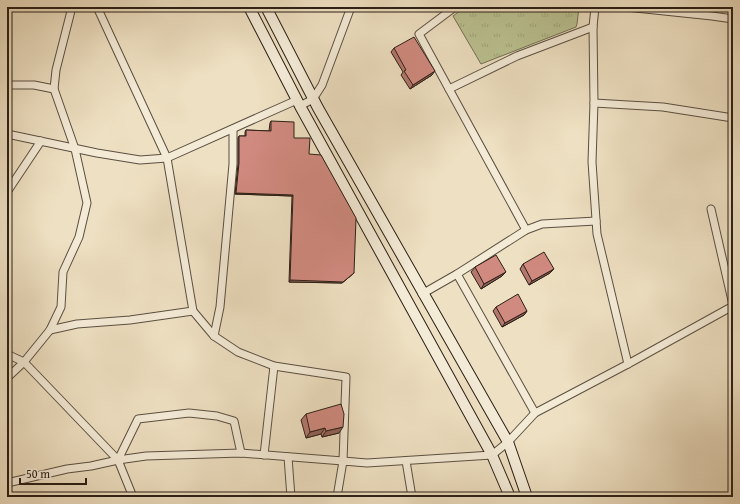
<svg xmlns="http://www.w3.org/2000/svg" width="740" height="504" font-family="'Gentium Book Plus',serif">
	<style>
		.park { fill: url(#park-tufts); stroke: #727054 }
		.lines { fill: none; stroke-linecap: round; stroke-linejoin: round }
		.street-casing { stroke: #5b4f41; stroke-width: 9 }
		.secondary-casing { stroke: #2a1f16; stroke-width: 12 }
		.street { stroke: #f4ebd7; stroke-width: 7 }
		.secondary { stroke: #f4ebd7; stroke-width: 10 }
		.wall { fill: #b4776e; stroke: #2a1f16 }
		.shaded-wall { fill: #92615a; stroke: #2a1f16 }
		.building { fill: #d18a80; stroke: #2a1f16 }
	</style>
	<defs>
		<pattern id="park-tufts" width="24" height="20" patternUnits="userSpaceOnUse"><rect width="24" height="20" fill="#bbc292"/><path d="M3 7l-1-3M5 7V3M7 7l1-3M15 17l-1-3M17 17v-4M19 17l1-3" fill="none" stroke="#a1a67d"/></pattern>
	</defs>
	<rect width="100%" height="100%" fill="#eee0c2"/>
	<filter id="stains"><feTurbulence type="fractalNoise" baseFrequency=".005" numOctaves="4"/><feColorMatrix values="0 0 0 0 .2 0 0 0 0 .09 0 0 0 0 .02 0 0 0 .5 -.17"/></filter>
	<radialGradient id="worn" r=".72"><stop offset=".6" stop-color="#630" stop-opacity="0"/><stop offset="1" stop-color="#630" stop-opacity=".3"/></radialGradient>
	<!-- park -->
	<path class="park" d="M465,7h114l-2,17 -1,3 -95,37 -28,-48z"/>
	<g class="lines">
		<defs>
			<g id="street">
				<path d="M97,7l70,151 26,153 21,25 24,16 36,14 72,11 -3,84 -102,-8 -95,3 -28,4"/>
				<path d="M455,7l-36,27 107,196"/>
				<path d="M595,7l-2,20 1,76 -2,59 5,72 31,130"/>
				<path d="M626,7l86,9 21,3"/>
				<path d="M7,85h27l20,4"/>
				<path d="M449,89l68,-33 76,-29"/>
				<path d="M594,103l69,4 70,11"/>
				<path d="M300,106l13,-7 9,-14 29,-78"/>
				<path d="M7,134l90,19 43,7 27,-2 130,-58"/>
				<path d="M7,192l34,-51"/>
				<path d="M711,209l22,96"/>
				<path d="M457,274l78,139"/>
				<path d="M422,294l35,-20 69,-44 16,-6 54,-3"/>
				<path d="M50,330l27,-6 53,-4 63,-9"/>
				<path d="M214,336l6,-29 13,-143v-35"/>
				<path d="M7,353l4,3 13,6 94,98"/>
				<path d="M7,378l17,-16 26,-32 11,-23 2,-35 16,-35 8,-34 -12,-54 -21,-60 2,-19 16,-63"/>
				<path d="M264,455l10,-89"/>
				<path d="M288,457l3,40"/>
				<path d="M118,460l20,-41 51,-6 28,3 17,5 7,32"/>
				<path d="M406,461l6,36"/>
				<path d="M7,483l60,-14 24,-3 27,-6 15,37"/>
				<path d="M337,497l6,-36 24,2 125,-8 16,-13 27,-29 93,-49 105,-58"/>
			</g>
			<g id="secondary">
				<path d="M249,7l51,99 192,349 18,42"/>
				<path d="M266,7l52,101 190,334 19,55"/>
			</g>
		</defs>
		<!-- street casing -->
		<use href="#street" class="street-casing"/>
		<!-- secondary casing -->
		<use href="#secondary" class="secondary-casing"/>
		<!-- street -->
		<use href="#street" class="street"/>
		<!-- secondary -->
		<use href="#secondary" class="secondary"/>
	</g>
	<!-- wall -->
	<g class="wall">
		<path d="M394,48l38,27 -22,14 -9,-14 2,-3 -12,-20z"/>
		<path d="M271,121l23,17 15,16 45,119 -12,10 -53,-1 3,-86 -57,-2 3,-30v-26l1,-2h6v-4l1,-2 23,1 1,-8z"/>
		<path d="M523,264l31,5 -4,4 -21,12 -9,-16z"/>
		<path d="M475,267l31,5 -4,4 -21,13 -10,-17z"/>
		<path d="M496,307l31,4 -3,4 -22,12 -9,-16z"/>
		<path d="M306,414l33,19 -17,4 -1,-3 -15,4 -5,-18z"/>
		<path d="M733,474v18h-3l2,-17z"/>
	</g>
	<!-- shaded-wall -->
	<g class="shaded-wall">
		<path d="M435,71l-3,4 -22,14 3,-4z"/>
		<path d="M236,193l57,2 -1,1 -57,-2z"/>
		<path d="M554,269l-4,4 -21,12 3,-4z"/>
		<path d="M506,272l-4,4 -21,13 3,-5z"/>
		<path d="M354,273l-12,10 -53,-1 1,-2z"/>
		<path d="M527,311l-3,4 -22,12 3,-4z"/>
		<path d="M343,427l-4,6 -17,4 4,-6z"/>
		<path d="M325,428l-4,6 -15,4 4,-6z"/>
	</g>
	<!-- building -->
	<g class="building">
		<path d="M414,37l21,34 -22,14 -9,-14 2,-1 -12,-22z"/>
		<path d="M271,121l23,1v16h16l-1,16 12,1 35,63 -2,55 -11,9 -53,-2 3,-85 -57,-2 3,-30v-27h7v-6l25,1z"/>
		<path d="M544,252l10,17 -22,12 -9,-17z"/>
		<path d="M496,255l10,17 -22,12 -9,-17z"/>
		<path d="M518,294l9,17 -22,12 -9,-16z"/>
		<path d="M341,404l3,10 -1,13 -17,4 -1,-3 -15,4 -4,-18z"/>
		<path d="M733,474v17l-2,-1z"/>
	</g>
	<!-- margin -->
	<rect width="740" height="504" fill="none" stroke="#eee0c2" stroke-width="24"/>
	<rect x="8" y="8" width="724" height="488" fill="none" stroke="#2a1f16" stroke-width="2"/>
	<rect x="12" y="12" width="716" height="480" fill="none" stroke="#2a1f16"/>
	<!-- scale -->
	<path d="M20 478v6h66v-6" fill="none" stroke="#2a1f16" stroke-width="2"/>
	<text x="26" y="478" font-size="12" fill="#2a1f16" stroke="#f4ebd7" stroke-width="3" paint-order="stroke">50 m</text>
	<rect width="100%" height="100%" filter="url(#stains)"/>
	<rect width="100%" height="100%" fill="url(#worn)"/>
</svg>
